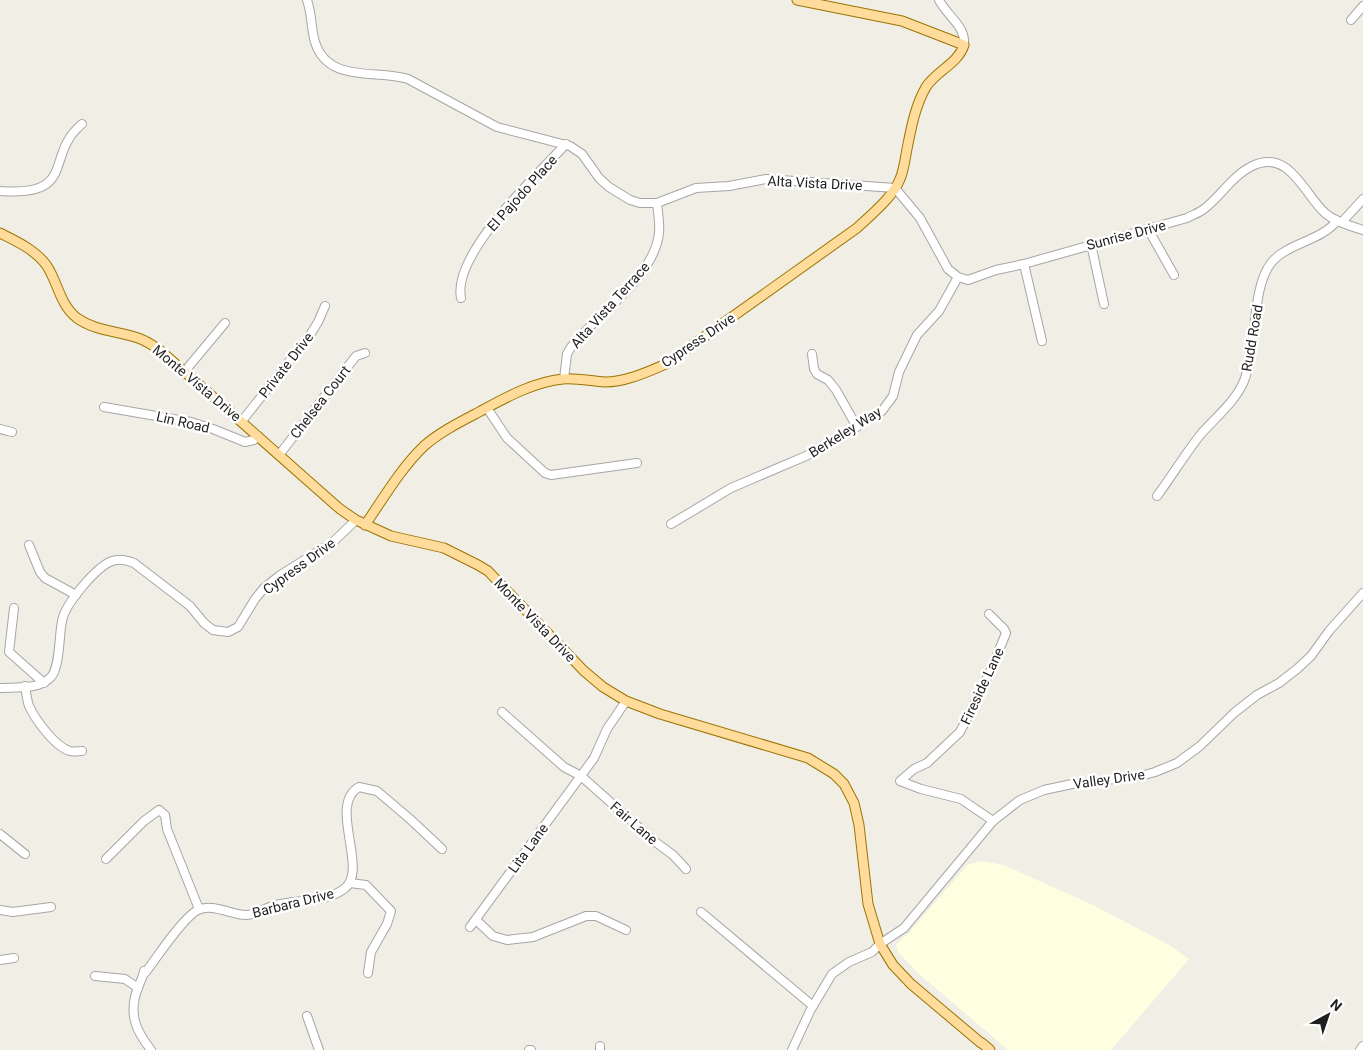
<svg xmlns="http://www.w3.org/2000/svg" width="1363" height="1050" font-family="Roboto,sans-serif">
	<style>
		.education { fill: #fdffe0 }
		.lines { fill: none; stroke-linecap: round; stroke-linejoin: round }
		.minor-casing { stroke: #a6a6a6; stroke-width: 10 }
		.major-casing { stroke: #9b7400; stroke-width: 11 }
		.minor { stroke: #fff; stroke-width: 8 }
		.major { stroke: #ffdc9c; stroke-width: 9 }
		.labels { text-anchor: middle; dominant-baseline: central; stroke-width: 5; stroke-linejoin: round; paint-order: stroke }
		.street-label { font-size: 14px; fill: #1f1f1f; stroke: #fff }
	</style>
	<rect width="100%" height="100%" fill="#f1eee5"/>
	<!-- education -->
	<path class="education" d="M981,861l23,4 89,40 76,40 20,14 -78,91h-103l-89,-76 -21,-22 -2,-8 12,-10 59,-69z"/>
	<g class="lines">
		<defs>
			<g id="minor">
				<path d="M307,0c5,14 4,29 8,42 13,42 62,27 93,37l89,48 73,19 12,8 17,24 10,9 21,13 10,3h17l39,-15 33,-2 37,-7 129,9 25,30 28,51 10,8 10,3 28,-10 28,-6 163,-46c5,-3 12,-5 17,-9 17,-13 28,-33 48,-43 37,-18 52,28 73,47 10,9 26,13 38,17"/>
				<path d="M939,0c8,16 27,26 25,45"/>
				<path d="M1351,20l12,-14"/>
				<path d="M0,191c78,6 44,-36 82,-67"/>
				<path d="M1342,222l21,-23"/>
				<path d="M1148,229l26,46"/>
				<path d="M1091,244l13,60"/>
				<path d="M1024,264l18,77"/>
				<path d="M461,298c-9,-44 76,-123 105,-154"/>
				<path d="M812,354l2,15 3,5 11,6 8,10 21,37"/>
				<path d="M185,371l40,-48"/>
				<path d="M564,379l3,-25 4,-7c27,-34 83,-69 88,-114 1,-10 -1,-20 -2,-30"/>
				<path d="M104,407l87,15 22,7 32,13 9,-2 4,-4"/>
				<path d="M487,408l20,30 38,35 6,2 86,-12"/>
				<path d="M242,421l68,-86 8,-13 7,-16"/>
				<path d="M0,429l12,3"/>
				<path d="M279,455l77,-99 9,-3"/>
				<path d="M1157,496c15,-20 28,-42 44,-62 15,-17 34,-32 43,-53 13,-33 7,-92 27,-118 16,-20 48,-21 66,-42"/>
				<path d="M671,524l60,-36 75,-32 76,-45 11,-15 6,-24 18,-37 22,-24 19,-34"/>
				<path d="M29,545l11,27 5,6 31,17"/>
				<path d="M14,608l-5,44 35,31"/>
				<path d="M989,614l15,15 2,4 -15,37 -31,62 -33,31 -13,6 -14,12 21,8 40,10 32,22"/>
				<path d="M25,686c1,7 2,14 4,20 6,13 26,41 41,45 3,1 9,0 12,0"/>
				<path d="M0,688c16,-1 39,2 51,-11 9,-10 8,-42 11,-56 3,-17 34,-54 50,-60 8,-3 15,-1 22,2l56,43 14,17 9,7 15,2 10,-5 17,-28 9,-11 15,-12 54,-34 23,-22"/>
				<path d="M502,712l62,55 17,9 73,65 19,14 13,14"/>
				<path d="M0,834l25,20"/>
				<path d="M106,859l38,-38 15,-11 6,5 2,14 32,80"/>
				<path d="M350,883l16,2 25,26 -4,13 -16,28 -3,21"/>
				<path d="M0,910l13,2 38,-5"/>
				<path d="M701,912l112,94"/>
				<path d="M476,920l17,16 14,4 26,-3 53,-21h10l30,14"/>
				<path d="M470,927l124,-169 13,-29 19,-28"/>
				<path d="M0,960l14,-2"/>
				<path d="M95,976l30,3 13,9"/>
				<path d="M307,1016l12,34"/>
				<path d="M151,1050c-13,-17 -21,-31 -16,-53 2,-9 7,-17 9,-26l1,2c11,-14 38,-56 53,-63 14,-7 34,5 48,5 10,0 19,-7 29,-10 22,-6 50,-2 69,-16 26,-19 -17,-84 15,-102l18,4 33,28 32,30"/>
				<path d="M529,1050h2"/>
				<path d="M600,1050v-4"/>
				<path d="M792,1050l18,-39 22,-37 17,-12 23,-10 8,-8 24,-16 89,-107 27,-21 24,-10 28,-6 69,-8 14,-4 22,-9 23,-17 34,-33 23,-18 22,-12 18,-14 14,-13 18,-25 34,-38"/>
				<path d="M1360,1050l3,-4"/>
			</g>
			<g id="major">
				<path d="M0,233c16,8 36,17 47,33 11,17 13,39 30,52 18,13 41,13 61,20 9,3 16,8 23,13l179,158 16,11 35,16 53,12 34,17 10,6 96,100 19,16 23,14 34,13 148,44 26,16 10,10 10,19 5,22 9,79 12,40 13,21 18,19 70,59"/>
				<path d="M365,525c18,-26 36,-57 59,-79 16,-14 36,-24 55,-34 26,-14 54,-30 84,-33 13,-1 28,2 42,3 21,0 42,-10 61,-18l191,-136c14,-13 36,-31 43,-49 4,-9 5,-20 7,-30 4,-20 8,-43 19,-62 10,-16 32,-23 38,-42l-62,-24 -105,-21"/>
				<path d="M982,1043l8,7"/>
			</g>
		</defs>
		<!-- minor casing -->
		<use href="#minor" class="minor-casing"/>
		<!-- major casing -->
		<use href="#major" class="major-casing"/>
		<!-- minor -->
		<use href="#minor" class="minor"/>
		<!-- major -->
		<use href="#major" class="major"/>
	</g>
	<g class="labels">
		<!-- street labels -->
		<g class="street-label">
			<text transform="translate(815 183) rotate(3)">Alta Vista Drive</text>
			<text transform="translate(522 193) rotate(-48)">El Pajodo Place</text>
			<text transform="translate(1126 235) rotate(-15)">Sunrise Drive</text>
			<text transform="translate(610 305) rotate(-48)">Alta Vista Terrace</text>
			<text transform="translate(1252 338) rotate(-80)">Rudd Road</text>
			<text transform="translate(698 340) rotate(-34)">Cypress Drive</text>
			<text transform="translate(286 365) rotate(-52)">Private Drive</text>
			<text transform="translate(197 383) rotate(40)">Monte Vista Drive</text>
			<text transform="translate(320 402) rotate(-52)">Chelsea Court</text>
			<text transform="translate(183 422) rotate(13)">Lin Road</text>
			<text transform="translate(845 432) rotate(-32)">Berkeley Way</text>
			<text transform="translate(299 566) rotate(-36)">Cypress Drive</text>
			<text transform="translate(535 620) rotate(46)">Monte Vista Drive</text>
			<text transform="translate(982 686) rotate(-65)">Fireside Lane</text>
			<text transform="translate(1109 779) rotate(-8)">Valley Drive</text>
			<text transform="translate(634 823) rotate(41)">Fair Lane</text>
			<text transform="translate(528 848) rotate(-54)">Lita Lane</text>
			<text transform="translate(293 903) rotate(-14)">Barbara Drive</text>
		</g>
	</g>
	<!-- north arrow -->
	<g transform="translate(1328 1015) rotate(40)" stroke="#ffffff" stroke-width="4" paint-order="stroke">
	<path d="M0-4L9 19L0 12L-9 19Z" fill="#1f1f1f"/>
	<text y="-8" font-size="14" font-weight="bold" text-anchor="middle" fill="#1f1f1f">N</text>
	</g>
</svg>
